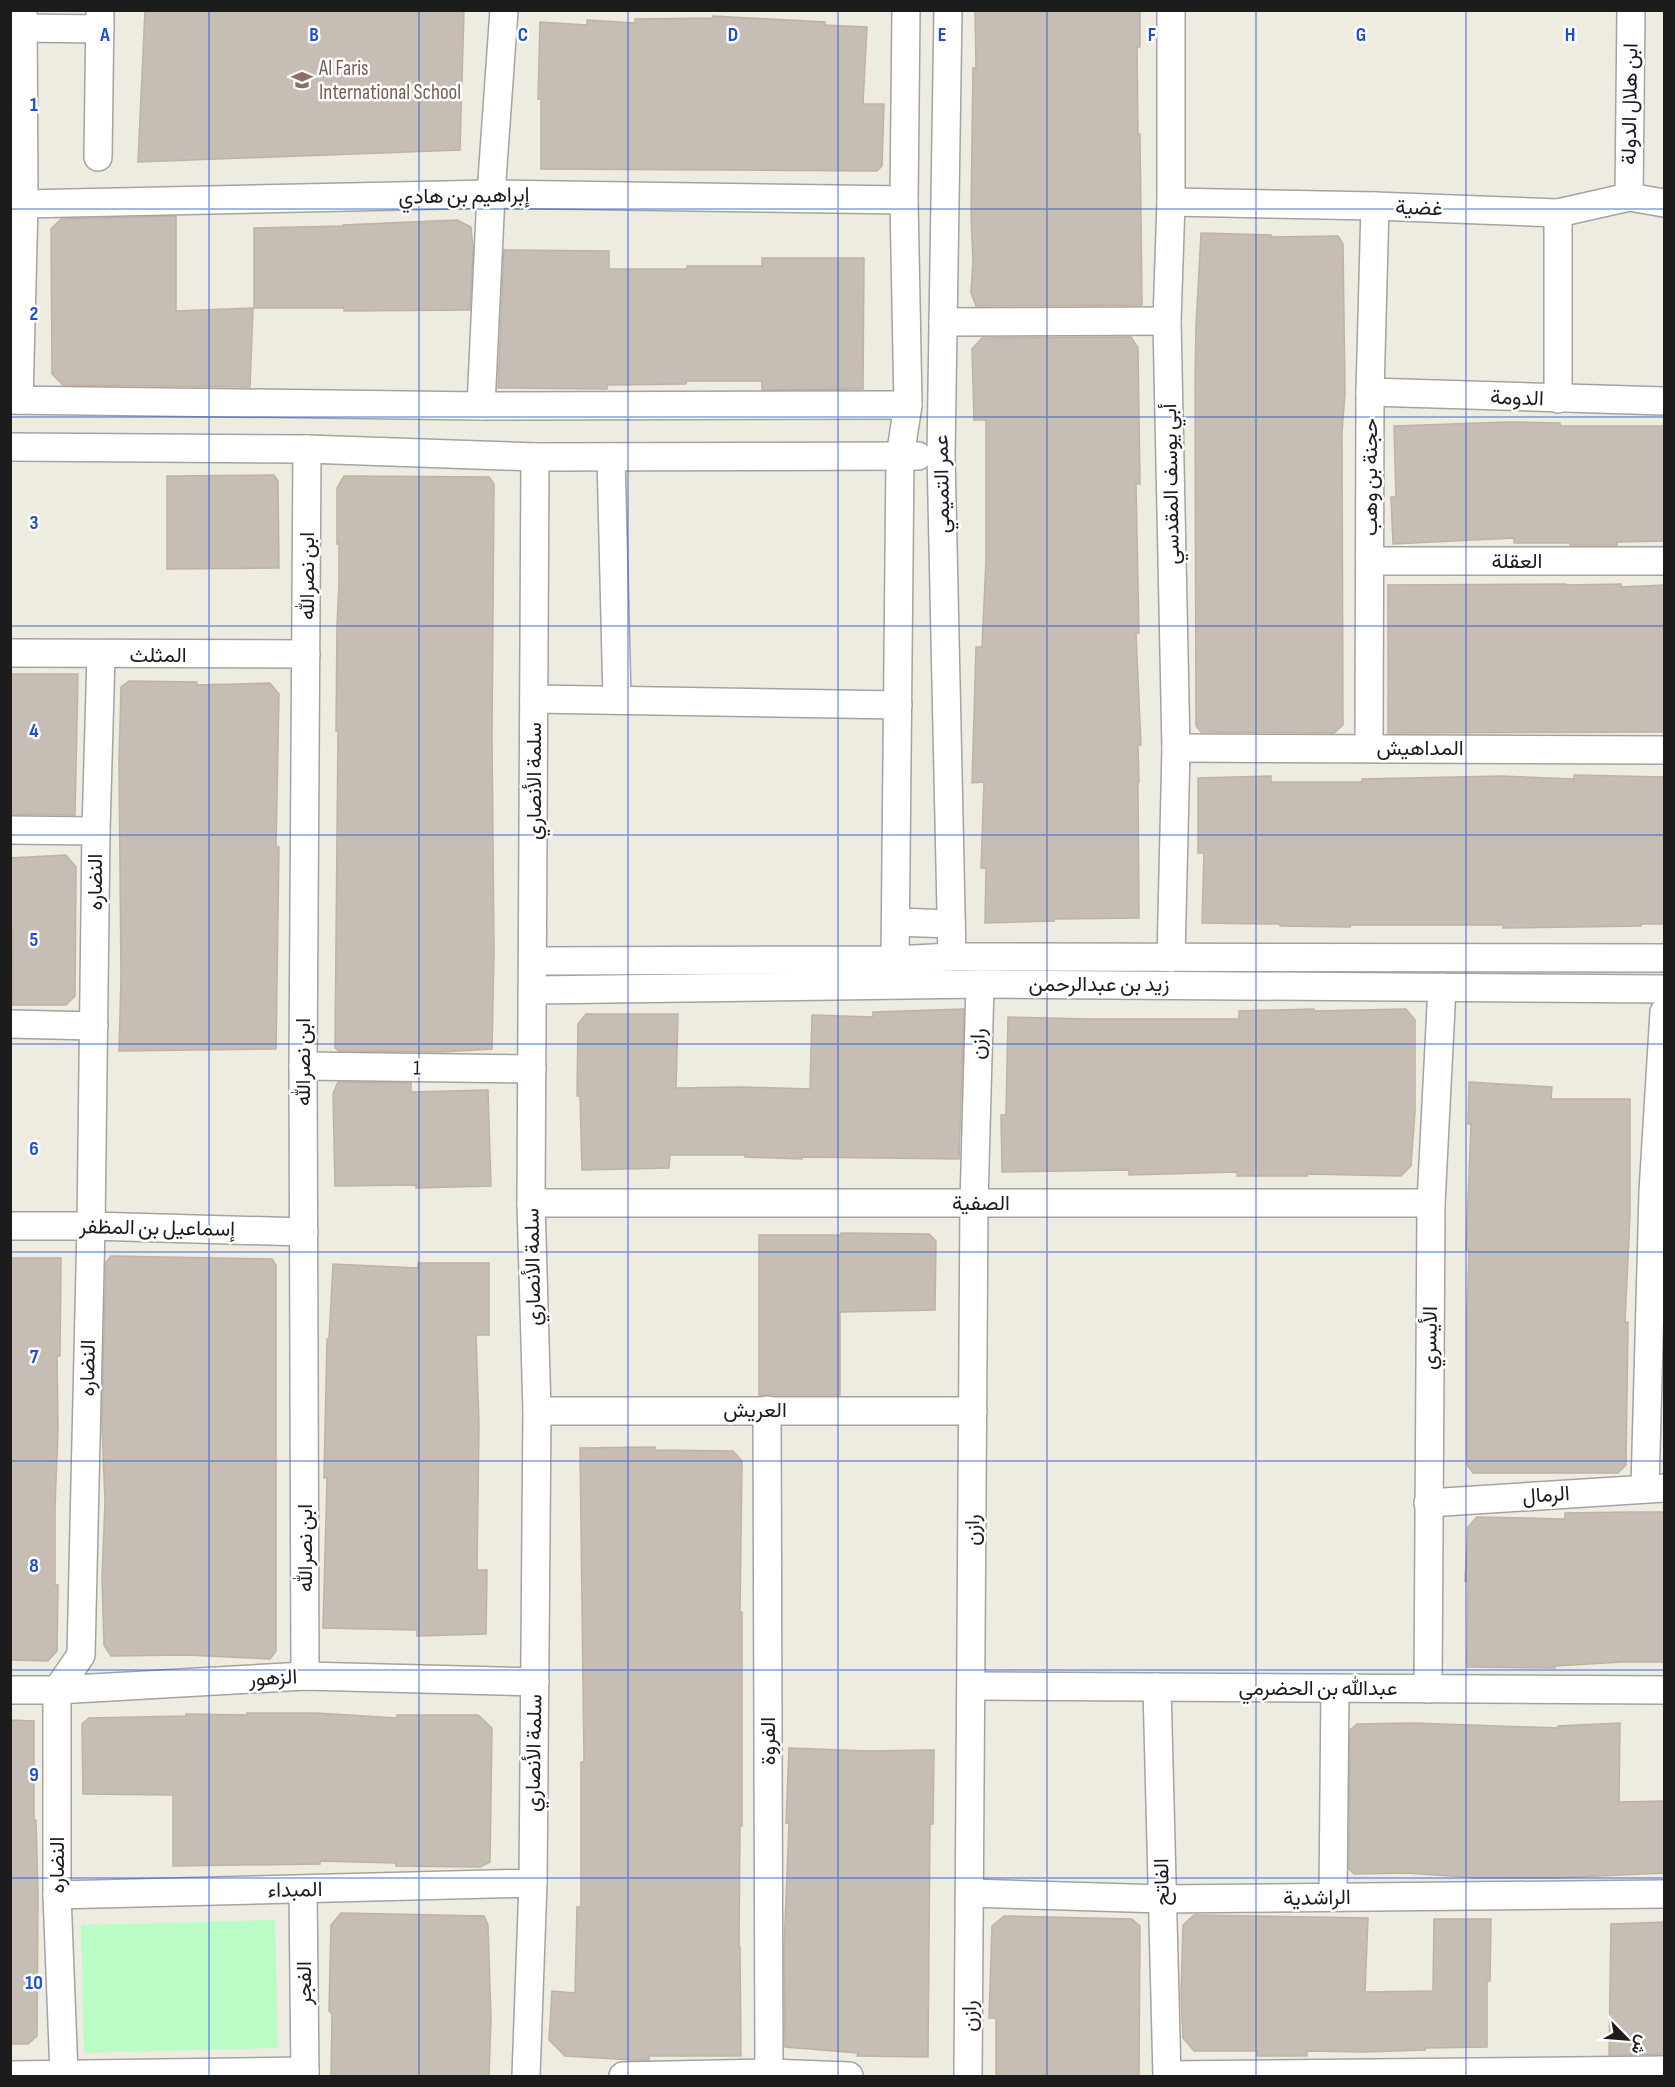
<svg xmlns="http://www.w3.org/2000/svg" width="1675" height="2087" font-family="'Sofia Sans Condensed',Vazirmatn,sans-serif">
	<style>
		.park { fill: #b9fcc5 }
		.building { fill: #c6bdb4; stroke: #c0b2a2; stroke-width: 1.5 }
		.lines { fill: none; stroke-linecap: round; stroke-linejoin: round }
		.minor-casing { stroke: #a3a3a3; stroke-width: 30 }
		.minor { stroke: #fff; stroke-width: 27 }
		.grid { fill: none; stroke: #1d4ed8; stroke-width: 1.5; stroke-opacity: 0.55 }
		.labels { text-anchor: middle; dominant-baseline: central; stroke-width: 5; stroke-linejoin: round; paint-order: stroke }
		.education-label { font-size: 21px; fill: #785e54; stroke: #fff; text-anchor: start }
		.street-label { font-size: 21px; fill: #1c1c1c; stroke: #fff }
		.grid-label { font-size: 20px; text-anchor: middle; font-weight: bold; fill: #1d4ed8; stroke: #fff; stroke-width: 5; stroke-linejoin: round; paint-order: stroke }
	</style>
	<rect width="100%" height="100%" fill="#eeebe0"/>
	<!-- park -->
	<path class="park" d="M275,1920l3,128 -194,5 -3,-128z"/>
	<!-- building -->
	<g class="building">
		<path d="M145,10h319l-4,140 -322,12z"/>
		<path d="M975,10h165v37h-3l1,87h2l2,171 -166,1 -5,-13 2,-32 -2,-46 2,-147h3z"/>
		<path d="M713,16l112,6v3l42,2 -4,77h21l-2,62 -5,5 -336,-2v-70h-3l2,-77 47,3v-5l48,3v-4l78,-1z"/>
		<path d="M176,216v95l77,-3 -3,79 -187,-2 -11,-11 -1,-145 10,-10z"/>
		<path d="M457,220l14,7 2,22 -3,61 -126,1v-3h-90v-80l89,-2v-1z"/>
		<path d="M1201,233l70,2 -1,2 68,-1 5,8 2,148 -3,41 1,292 -9,8 -133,-1 -5,-6 -1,-344 1,-56z"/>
		<path d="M504,250l105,1v18h78v-3h75v-8h102l-1,131 -101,1v-9h-76v3l-79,1v4l-109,-1z"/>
		<path d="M1131,337l7,11 2,136h-4l3,149h-3l5,112h-3l1,37h-1l1,136 -85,1v2l-69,2 1,-55h-5l3,-86 -12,1 4,-136h6l4,-87v-140h-12l-2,-71 10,-11z"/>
		<path d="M1508,422l52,1v3h105v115l-48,1v3h-47v-2h-56v-5l-121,6 -2,-47h5l-2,-71z"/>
		<path d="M274,475l4,6 1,87 -112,1v-93z"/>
		<path d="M344,476l145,1 5,7 -2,252 2,215 -2,98 -50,3 -103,-1 -4,-3 3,-317h-2l1,-105 2,-43v-40l-2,1v-56z"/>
		<path d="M1566,584v1l55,-1v3l44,-2v147l-277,1v-148z"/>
		<path d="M10,674h68l-3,141 -65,-1z"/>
		<path d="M129,681l68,1 -1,3 74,-2 9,11 -3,153h3l-3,202 -157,2 2,-73 -2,-217 2,-74z"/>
		<path d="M1574,775l91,2v147h-24v2l-138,2 1,-3h-154v2l-70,-1v-2l-78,-1 2,-70h-6v-75l73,-2v6h91v-3l138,-3 74,3z"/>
		<path d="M66,855l10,12 -1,129 -9,9h-54l1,-72h-3v-75z"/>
		<path d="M964,1009l-5,150 -157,-2v2l-57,-2v-2h-75l-1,13 -87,2 -2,-74h-3l1,-72 8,-10h92l-2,74 65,-1 69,2 2,-74 61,2v-5z"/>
		<path d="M1314,1009v2l92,-2 9,11v91l-4,55 -10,10 -94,-2v2h-70v-4l-108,3v-5l-127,2 -1,-57h5l2,-98 79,2h152v-8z"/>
		<path d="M338,1082l73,1v9l77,-2 3,96 -75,2v-3l-81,1 -2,-92z"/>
		<path d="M1469,1082l83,5 -1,12h79v116l-5,107h3l-2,143 -8,8h-145l-6,-8v-150l2,-65h-3l5,-126h-3z"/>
		<path d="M841,1233l88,1 7,7 -1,69 -95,2v83h-81v-160h82z"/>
		<path d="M111,1256l161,3 4,6v386l-6,8 -85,-4 -74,1 -7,-11 -2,-67 3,-76 -3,-75 1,-57 3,-108z"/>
		<path d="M10,1258h51l-1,98h-3l1,73 -3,80v76h3l-1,66 -9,10 -38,-1z"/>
		<path d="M418,1263h71v72h-13l3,89 -2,146h10l-1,64 -69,2v-6l-94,-2 4,-150h-3l3,-139h2l4,-75 85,4z"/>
		<path d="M655,1447v3l78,1 9,10 -2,151h2v214h-2l-1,121h1l1,109h-92v4h-16l-68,-4 -16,-16 3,-49 23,2 2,-86h4v-145h3l-4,-314z"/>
		<path d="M1629,1512h36v150h-43l-67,4v2l-88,-1 1,-86h-3l3,-54 9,-10 88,2v-6z"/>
		<path d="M247,1713h69l81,5v-3h81l14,13 -2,134 -10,5 -84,-1v-3l-76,-2v3l-147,2v-71l-90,-1 -1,-70 7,-6 97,-2v-2l61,1z"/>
		<path d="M10,1720l24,1v99h2l2,75 -1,141 -9,8h-18z"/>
		<path d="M1412,1723l146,5v-2l62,-3 -1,79 46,-1v72l-111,5h-75l-73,-5 -52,1 -5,-5 1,-139 7,-6z"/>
		<path d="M789,1748l78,3 67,-1 -1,74h-3l-2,233 -71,-1 1,-3 -73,-6 -1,-97 5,-127h-3z"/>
		<path d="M341,1913l143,3 4,9 3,94 -2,57h-158l1,-62 -3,-3 2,-86z"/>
		<path d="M1194,1915l174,3 -3,74 68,-1 1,-72h57l-1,62h-3v66l-62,1v2l-60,2 -58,-1v5h-50v-5h-63l-11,-13 -2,-43 2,-70z"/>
		<path d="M1004,1916l128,3 8,7 -1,150h-143v-58h-7l3,-92z"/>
		<path d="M1665,1922v132l-56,1 2,-131z"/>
	</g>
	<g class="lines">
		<defs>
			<g id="minor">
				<path d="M948,10l-7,444 11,503"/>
				<path d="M23,28l77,1"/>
				<path d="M98,157l2,-147"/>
				<path d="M1629,197l2,-187"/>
				<path d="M1171,202l204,4 183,7 71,-16 35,6"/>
				<path d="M24,204l467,-10 413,6"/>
				<path d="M1558,213v186"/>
				<path d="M943,322l224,-1"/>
				<path d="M1370,392l294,9"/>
				<path d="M10,400l471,6 427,-1"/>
				<path d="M19,400l5,-196 -1,-194"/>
				<path d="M481,406l10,-212 13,-184"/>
				<path d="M10,447l297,2 228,8 383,-1"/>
				<path d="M611,457l6,243"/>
				<path d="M1370,561h294"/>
				<path d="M10,653l296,1"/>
				<path d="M534,699l364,6"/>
				<path d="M1176,748l488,2"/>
				<path d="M1369,748l1,-356 5,-186"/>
				<path d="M10,830l86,1"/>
				<path d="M896,922l55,2"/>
				<path d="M1171,958l5,-210 -9,-427 4,-119v-192"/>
				<path d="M895,960l5,-503 8,-52 -4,-205 2,-190"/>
				<path d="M533,961l362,-1 57,-3 712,1"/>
				<path d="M533,990l447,-6 684,5"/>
				<path d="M10,1024l84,2"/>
				<path d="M303,1066l229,3"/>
				<path d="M531,1203h900"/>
				<path d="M10,1226h81l213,6"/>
				<path d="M767,1410l2,663"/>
				<path d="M537,1411h436"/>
				<path d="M1645,1488l8,-296 11,-180"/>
				<path d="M1428,1503l236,-15"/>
				<path d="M305,1676l-2,-610 4,-617"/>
				<path d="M971,1686l693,4"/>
				<path d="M1157,1687l10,389"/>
				<path d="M1428,1689l3,-486 11,-216"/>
				<path d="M10,1690h47l248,-14 230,6"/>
				<path d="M303,1890l2,186"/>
				<path d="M970,1893l192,6 502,-5"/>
				<path d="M57,1895l476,-12"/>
				<path d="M1333,1897l2,-209"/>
				<path d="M64,2074l-7,-179v-205l24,-35 10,-429 5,-395 5,-176"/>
				<path d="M10,2075l295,-4"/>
				<path d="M1167,2075l497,-5"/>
				<path d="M526,2076l7,-193 4,-472 -6,-208 4,-746"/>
				<path d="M623,2076l146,-3 80,3"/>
				<path d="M968,2076l6,-873 6,-219"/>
			</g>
		</defs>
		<!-- minor casing -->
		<use href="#minor" class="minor-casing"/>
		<!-- minor -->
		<use href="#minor" class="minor"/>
	</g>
	<!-- grid -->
	<path class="grid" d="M209,10v2066M419,10v2066M628,10v2066M838,10v2066M1047,10v2066M1256,10v2066M1466,10v2066M10,209h1654M10,417h1654M10,626h1654M10,835h1654M10,1044h1654M10,1252h1654M10,1461h1654M10,1670h1654M10,1878h1654"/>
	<!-- icons -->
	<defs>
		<symbol id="school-bare" viewBox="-9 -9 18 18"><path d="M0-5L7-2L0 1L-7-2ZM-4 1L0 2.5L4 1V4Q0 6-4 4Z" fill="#8d6e63" stroke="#fff" stroke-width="2.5" paint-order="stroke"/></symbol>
	</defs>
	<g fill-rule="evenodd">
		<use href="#school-bare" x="287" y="65" width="30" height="30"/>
	</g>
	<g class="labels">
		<!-- education labels -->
		<g class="education-label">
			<text x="319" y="68">Al Faris<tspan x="319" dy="24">International School</tspan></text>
		</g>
		<!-- street labels -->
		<g class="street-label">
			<text transform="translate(1630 104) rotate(-89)">ابن هلال الدولة</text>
			<text transform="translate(464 196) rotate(-1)">إبراهيم بن هادي</text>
			<text transform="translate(1419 208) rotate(2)">غضية</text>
			<text transform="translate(1517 398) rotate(2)">الدومة</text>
			<text transform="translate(1370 477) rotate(-90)">حجنة بن وهب</text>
			<text transform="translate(942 484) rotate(-91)">عمر التميمي</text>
			<text transform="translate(1171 484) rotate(-91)">أبي يوسف المقدسي</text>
			<text x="1517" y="561">العقلة</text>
			<text transform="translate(307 576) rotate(-90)">ابن نصرالله</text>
			<text x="158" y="655">المثلث</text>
			<text x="1420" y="748">المداهيش</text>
			<text transform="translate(534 781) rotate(-90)">سلمة الأنصاري</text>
			<text transform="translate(95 882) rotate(-90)">النضاره</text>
			<text x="1099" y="984">زيد بن عبدالرحمن</text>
			<text transform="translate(978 1044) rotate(-89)">رازن</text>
			<text transform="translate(303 1062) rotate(-90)">ابن نصرالله</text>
			<text transform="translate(417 1068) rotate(1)">1</text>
			<text x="981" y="1203">الصفية</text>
			<text transform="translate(157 1228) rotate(1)">إسماعيل بن المظفر</text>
			<text transform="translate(533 1267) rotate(-91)">سلمة الأنصاري</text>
			<text transform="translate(1430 1338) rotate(-89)">الأيسري</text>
			<text transform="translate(88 1368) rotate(-89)">النضاره</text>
			<text x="755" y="1410">العريش</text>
			<text transform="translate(1546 1495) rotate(-4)">الرمال</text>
			<text transform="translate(972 1530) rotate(-90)">رازن</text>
			<text transform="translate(305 1548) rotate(-90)">ابن نصرالله</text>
			<text transform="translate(273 1678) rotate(-3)">الزهور</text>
			<text x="1318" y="1688">عبدالله بن الحضرمي</text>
			<text transform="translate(768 1741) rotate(-90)">الفروة</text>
			<text transform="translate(534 1753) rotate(-89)">سلمة الأنصاري</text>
			<text transform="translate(57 1865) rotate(-90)">النضاره</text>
			<text transform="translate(1162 1882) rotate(-91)">الفاتح</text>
			<text transform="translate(295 1890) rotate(-1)">المبداء</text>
			<text transform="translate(1317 1898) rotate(-1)">الراشدية</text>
			<text transform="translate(304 1983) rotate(-90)">الفجر</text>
			<text transform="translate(969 2016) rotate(-90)">رازن</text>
		</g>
	</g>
	<g class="grid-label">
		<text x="105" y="41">A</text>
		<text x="314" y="41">B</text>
		<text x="523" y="41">C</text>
		<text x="733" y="41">D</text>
		<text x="942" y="41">E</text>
		<text x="1152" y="41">F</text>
		<text x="1361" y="41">G</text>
		<text x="1570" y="41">H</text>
		<text x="34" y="111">1</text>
		<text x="34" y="320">2</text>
		<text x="34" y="529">3</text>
		<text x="34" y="737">4</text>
		<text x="34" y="946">5</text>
		<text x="34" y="1155">6</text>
		<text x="34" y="1363">7</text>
		<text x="34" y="1572">8</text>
		<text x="34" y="1781">9</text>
		<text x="34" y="1989">10</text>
	</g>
	<!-- border -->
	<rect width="1675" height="2087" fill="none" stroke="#1c1c1c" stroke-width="24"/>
	<!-- north arrow -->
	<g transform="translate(1627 2039) rotate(115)" stroke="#ffffff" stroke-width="4.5" paint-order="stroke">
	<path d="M0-4.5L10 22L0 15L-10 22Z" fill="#1c1c1c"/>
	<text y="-9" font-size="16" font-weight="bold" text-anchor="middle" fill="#1c1c1c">ش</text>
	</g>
</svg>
